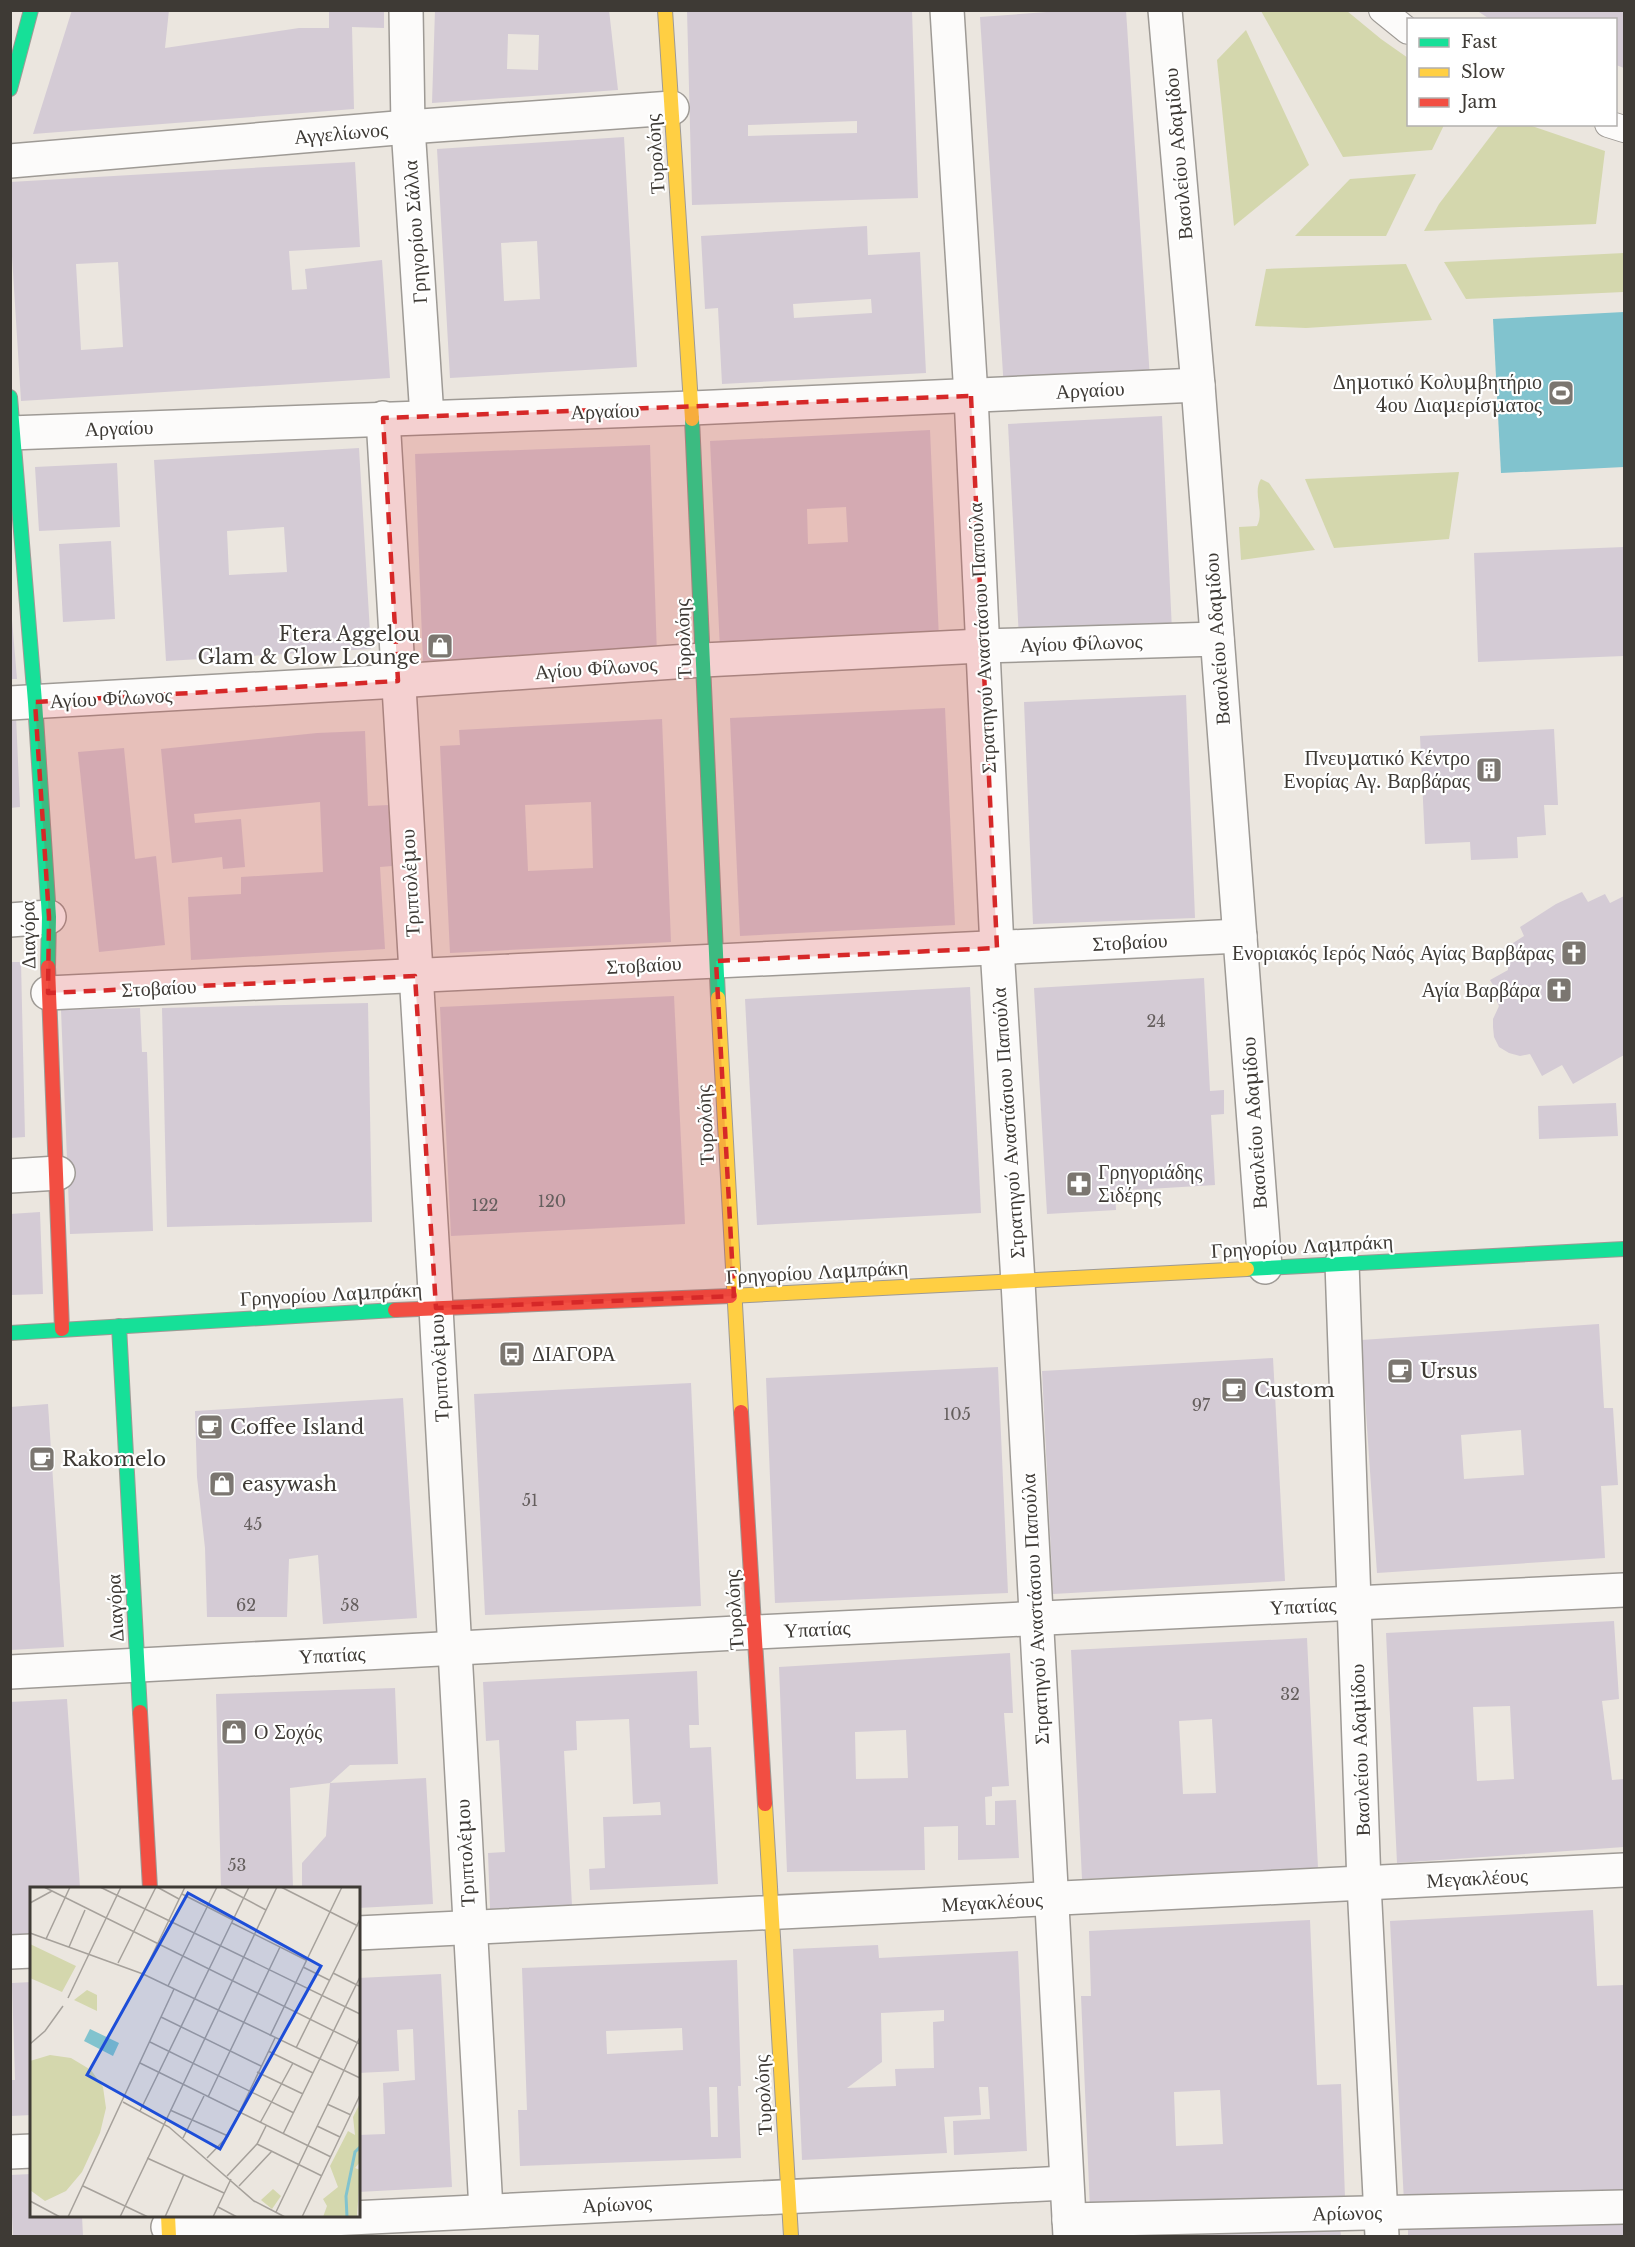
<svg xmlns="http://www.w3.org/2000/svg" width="1635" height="2247" font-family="'Libre Baskerville',serif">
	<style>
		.green { fill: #d4d7ad }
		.water { fill: #81c3ce }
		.building { fill: #d4cbd5; fill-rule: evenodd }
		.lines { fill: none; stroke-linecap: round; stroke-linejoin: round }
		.lane-casing { stroke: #9e9a95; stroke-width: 28 }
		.street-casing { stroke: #9e9a95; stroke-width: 36 }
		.fast-casing { stroke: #9e9a95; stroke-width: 16 }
		.slow-casing { stroke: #9e9a95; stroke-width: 16 }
		.jam-casing { stroke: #9e9a95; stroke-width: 16 }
		.lane { stroke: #fcfbfa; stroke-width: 26 }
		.street { stroke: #fcfbfa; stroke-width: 33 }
		.fast { stroke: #16e098; stroke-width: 14 }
		.slow { stroke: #ffcf43; stroke-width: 14 }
		.jam { stroke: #f24e42; stroke-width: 14 }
		.marked { fill: #d62828; fill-opacity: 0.2; stroke: #d62828; stroke-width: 4.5; stroke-dasharray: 12 8; stroke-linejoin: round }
		.labels { text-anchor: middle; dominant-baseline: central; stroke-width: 4.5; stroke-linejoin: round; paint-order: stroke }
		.number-label { font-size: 16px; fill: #645e5d }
		.street-label { font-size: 20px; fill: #3e3a35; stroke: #fff }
		.poi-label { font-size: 20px; fill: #3e3a35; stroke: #fff; text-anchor: start }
		.inset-river { fill: none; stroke: #81c3ce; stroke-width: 3 }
		.inset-road { fill: none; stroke: #a6a19b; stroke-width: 1.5 }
		.view { fill: #1d4ed8; fill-opacity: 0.15; stroke: #1d4ed8; stroke-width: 3 }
		.inset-edge { fill: none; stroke: #3e3a35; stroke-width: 3 }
	</style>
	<rect width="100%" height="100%" fill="#ebe6df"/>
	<!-- green -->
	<g class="green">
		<path d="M1261,11h86l34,28 27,19v66l36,1 -12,25 -89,7z"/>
		<path d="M1246,30l63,135 -75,61 -17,-166z"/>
		<path d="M1499,125h30l76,26 -9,73 -172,7 15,-27z"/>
		<path d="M1416,174l-30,62h-91l55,-57z"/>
		<path d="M1624,253v39l-158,7 -22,-37z"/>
		<path d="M1406,264l26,56 -126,8 -51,-2 11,-57z"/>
		<path d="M1459,472l-10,67 -115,9 -29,-69z"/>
		<path d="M1261,479l8,4 46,67 -74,10 -2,-33 18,-1c8,-15 -5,-33 4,-47z"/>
	</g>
	<!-- water -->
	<path class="water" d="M1624,312v155l-123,6 -8,-154z"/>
	<!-- building -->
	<g class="building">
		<path d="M72,10h97l-4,38 134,-20h30v-18h55v18l-32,-1 2,82 -321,25z"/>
		<path d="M435,10h174l9,80 -186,13zM508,34l31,1 -1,35 -31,-1z"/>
		<path d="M687,10h225l6,188 -226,7zM857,121v12l-109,3v-11z"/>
		<path d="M1074,10h52l24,369 -146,10 -24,-372z"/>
		<path d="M1476,10h148v58l-8,-3v-45h-125z"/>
		<path d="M624,137l13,230 -187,11 -13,-229zM537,241l3,58 -36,2 -3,-58z"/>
		<path d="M355,162l5,85 -71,4 3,39 15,-1 -2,-20 77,-9 8,118 -369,23 -11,-177v-42zM118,262l5,85 -42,3 -5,-86z"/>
		<path d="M867,226l1,29 52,-3 6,121 -204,11 -4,-76 -13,1 -4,-73zM871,299l1,14 -78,5 -1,-14z"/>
		<path d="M1162,416l10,215 -153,8 -11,-215z"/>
		<path d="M930,430l9,209 -219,10 -10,-208zM846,507l2,35 -40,2 -1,-35z"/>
		<path d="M650,445l7,210 -234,9 -8,-210z"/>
		<path d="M359,448l12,201 -205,12 -12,-201zM284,527l3,45 -58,3 -2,-44z"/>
		<path d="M117,463l3,64 -81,4 -4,-64z"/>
		<path d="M111,541l4,78 -52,3 -4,-78z"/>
		<path d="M1624,547v109l-146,6 -4,-109z"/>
		<path d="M10,620h2l5,59h-7z"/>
		<path d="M1186,695l9,223 -162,6 -9,-222z"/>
		<path d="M945,708l10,217 -215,11 -10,-218z"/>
		<path d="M16,716l4,91 -10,1v-91z"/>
		<path d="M662,719l9,223 -221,11 -10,-207 20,-1 -1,-15zM591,802l2,66 -65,3 -3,-66z"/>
		<path d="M1554,729l4,76h-14l2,30 -29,2 1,21 -47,2 -1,-18 -45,2 -5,-108z"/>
		<path d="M365,731l3,75 21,-1 3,61 -12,1 5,82 -194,11 -3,-63 53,-3v-17l82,-5 -3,-70 -126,12 1,9 46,-4 4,48 -22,2 -1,-12 -50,6 -11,-114 156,-16z"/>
		<path d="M124,748l11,111 21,-3 9,89 -66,7 -21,-200z"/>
		<path d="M1582,892l6,10 17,-8 5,9 14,-7v159l-51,29 -11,-19 -20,11 -12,-22 -10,2 -11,-3 -10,-6 -5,-10 -1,-10v-8l6,-13 -6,-13 2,-5 -5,-8 18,-10v-9l-6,-11 22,-14 -4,-9 36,-23z"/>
		<path d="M10,962h11l4,175 -15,1z"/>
		<path d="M1204,978l6,113 14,-1v24l-13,1 4,70 -100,6 1,19 -69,4 -13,-226z"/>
		<path d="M970,987l11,226 -224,12 -12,-226z"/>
		<path d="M674,996l11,228 -234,12 -11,-229z"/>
		<path d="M368,1003l4,219 -205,5 -5,-219z"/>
		<path d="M140,1008l2,44h5l6,179 -83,3 -9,-224z"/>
		<path d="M1616,1103l2,33 -79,3 -1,-33z"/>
		<path d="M40,1212l3,82 -33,1v-81z"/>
		<path d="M1599,1324l5,84h9l5,77 -17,1 4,72 -228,15 -16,-233zM1521,1430l3,45 -60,4 -3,-44z"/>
		<path d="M1273,1358l12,223 -232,13 -11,-223z"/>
		<path d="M998,1367l10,226 -233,10 -9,-225z"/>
		<path d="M691,1383l10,223 -216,9 -11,-221z"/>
		<path d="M403,1398l14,220 -94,6 -5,-69 -29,4 -2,58h-80l-2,-69 -8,-71 -2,-66z"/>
		<path d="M48,1404l16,243 -54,3v-243z"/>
		<path d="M1614,1621l5,78 -17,2 10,79 12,-1v68l-227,16 -11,-230zM1510,1706l4,73 -37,2 -4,-74z"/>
		<path d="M1307,1638l11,230 -236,11 -11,-229zM1212,1719l4,74 -33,1 -4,-73z"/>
		<path d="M1010,1653l3,60h-9l5,73 -17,1v9l-7,1 1,28h9v-24l21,-1 3,58 -61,2v-34l-34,1 1,43 -138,2 -8,-205zM906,1730l2,48 -52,1 -1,-47z"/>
		<path d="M697,1671l2,54h-10l1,23 21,-1 7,137 -128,6 -1,-21 16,-1 -2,-51 58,-2 -1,-13 -27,2 -4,-85 -53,2 1,29 -13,1 8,155 -82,3 -2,-56 17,-1 -6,-112 -13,1 -3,-59z"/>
		<path d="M395,1688l3,76 -48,1 -20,18 96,-5 7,126 -75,4v-20h-56v-25l24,-27 4,-53 -40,5 3,100h-72l-5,-194z"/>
		<path d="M67,1699l13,189h-48v50l-22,1v-237z"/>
		<path d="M1593,1910l4,76 27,-1v209l-220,9 -14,-282z"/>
		<path d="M1310,1920l7,165 24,-1 4,114 -255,12 -9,-214h10l-2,-65zM1220,2090l3,54 -47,2 -2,-54z"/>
		<path d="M878,1945l1,13 139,-7 9,200 -73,4 -1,-34 37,-2 -2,-32h-9l2,28 -37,2 3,36 -145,7 -9,-211zM944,2010v11l-11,1 1,46 -39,1 1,17 -49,2 35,-26 -1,-49z"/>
		<path d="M737,1960l4,126h-3l3,72 -221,8 -2,-56h9l-5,-142zM682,2028l1,22 -76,4 -1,-23zM709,2087h8l1,50h-7z"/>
		<path d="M441,1974l11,213 -94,5v-57l27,-1 -2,-51 32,-3 -2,-51 -16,1 2,41 -41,2v-95z"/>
		<path d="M32,1982v133l-22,1v-36h5l-3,-97z"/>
		<path d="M32,2174v42h50l1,20h-70l-3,-61z"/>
		<path d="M1624,2218v18h-216v-6z"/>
		<path d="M1340,2228l1,8h-138l-1,-4z"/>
	</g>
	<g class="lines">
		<defs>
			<g id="lane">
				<path d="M1382,10l26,21"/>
				<path d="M1608,124l16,5"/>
			</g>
			<g id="street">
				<path d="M406,10l2,117 19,290"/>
				<path d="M947,10l24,386 26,552 21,334 52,954"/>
				<path d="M1165,10l33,375 67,882"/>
				<path d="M10,161l398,-34 264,-19"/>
				<path d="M383,418l53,890 50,902"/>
				<path d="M10,433l682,-25 506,-23"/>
				<path d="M10,703l388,-22 305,-21 278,-14 236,-7"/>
				<path d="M10,920l39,-3"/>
				<path d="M48,993l1192,-57"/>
				<path d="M10,1176l48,-3"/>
				<path d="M1342,1263l22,621 18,352"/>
				<path d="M10,1672l745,-40 869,-42"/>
				<path d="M358,1933l1266,-63"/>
				<path d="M10,1952l22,-1"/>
				<path d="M10,2152l22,-1"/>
				<path d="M1069,2220l555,-13"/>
				<path d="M168,2227l898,-44"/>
			</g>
			<g id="fast">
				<path d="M10,89l21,-79"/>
				<path d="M10,397l25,305 14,215 -1,50"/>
				<path d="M692,419l26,579"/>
				<path d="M1247,1269l377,-20"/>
				<path d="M119,1326l21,386"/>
				<path d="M10,1333l385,-23"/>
			</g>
			<g id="slow">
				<path d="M665,10l27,409"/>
				<path d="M718,998l23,414"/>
				<path d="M730,1296l517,-27"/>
				<path d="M765,1804l26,432"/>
				<path d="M168,2216l1,20"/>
			</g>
			<g id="jam">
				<path d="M48,967l14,362"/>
				<path d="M395,1310l335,-14"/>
				<path d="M741,1412l24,392"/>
				<path d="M140,1712l10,176"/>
			</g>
		</defs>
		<!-- lane casing -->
		<use href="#lane" class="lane-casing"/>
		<!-- street casing -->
		<use href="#street" class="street-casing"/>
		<!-- fast casing -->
		<use href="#fast" class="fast-casing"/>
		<!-- slow casing -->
		<use href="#slow" class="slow-casing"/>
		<!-- jam casing -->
		<use href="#jam" class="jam-casing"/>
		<!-- lane -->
		<use href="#lane" class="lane"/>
		<!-- street -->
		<use href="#street" class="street"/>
		<!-- fast -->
		<use href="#fast" class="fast"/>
		<!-- slow -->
		<use href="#slow" class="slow"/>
		<!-- jam -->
		<use href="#jam" class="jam"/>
	</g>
	<!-- marked area -->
	<path class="marked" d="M971,396l26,552 -281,13 18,335 -298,12 -21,-332 -367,17 1,-76 -14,-215 363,-21 -15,-263z"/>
	<!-- icons -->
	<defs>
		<symbol id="stadium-square" viewBox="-11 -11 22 22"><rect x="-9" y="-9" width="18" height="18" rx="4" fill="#7b7670" stroke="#fff"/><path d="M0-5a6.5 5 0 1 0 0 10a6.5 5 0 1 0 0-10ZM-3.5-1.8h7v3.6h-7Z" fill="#fff"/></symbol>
		<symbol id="shop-square" viewBox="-11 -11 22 22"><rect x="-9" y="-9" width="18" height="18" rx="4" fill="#7b7670" stroke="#fff"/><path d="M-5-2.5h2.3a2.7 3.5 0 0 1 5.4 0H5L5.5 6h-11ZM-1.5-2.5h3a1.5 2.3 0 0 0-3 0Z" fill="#fff"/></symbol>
		<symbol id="building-square" viewBox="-11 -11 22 22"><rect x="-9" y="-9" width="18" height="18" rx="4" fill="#7b7670" stroke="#fff"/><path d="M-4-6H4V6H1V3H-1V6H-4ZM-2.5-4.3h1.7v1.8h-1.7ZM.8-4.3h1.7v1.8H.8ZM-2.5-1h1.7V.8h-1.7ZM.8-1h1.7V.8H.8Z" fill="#fff"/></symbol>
		<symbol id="church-square" viewBox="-11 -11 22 22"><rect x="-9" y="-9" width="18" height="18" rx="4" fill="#7b7670" stroke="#fff"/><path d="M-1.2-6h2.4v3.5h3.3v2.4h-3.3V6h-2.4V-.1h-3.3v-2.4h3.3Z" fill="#fff"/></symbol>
		<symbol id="pharmacy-square" viewBox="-11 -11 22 22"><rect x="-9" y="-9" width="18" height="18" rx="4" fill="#7b7670" stroke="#fff"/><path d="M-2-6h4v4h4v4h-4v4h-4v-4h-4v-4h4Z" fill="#fff"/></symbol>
		<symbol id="bus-square" viewBox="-11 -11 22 22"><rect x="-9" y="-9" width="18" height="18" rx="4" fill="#7b7670" stroke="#fff"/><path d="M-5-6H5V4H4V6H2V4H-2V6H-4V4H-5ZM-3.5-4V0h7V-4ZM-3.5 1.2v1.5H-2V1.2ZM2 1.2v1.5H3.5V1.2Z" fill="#fff"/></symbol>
		<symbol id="cafe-square" viewBox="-11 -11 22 22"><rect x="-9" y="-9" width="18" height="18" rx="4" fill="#7b7670" stroke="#fff"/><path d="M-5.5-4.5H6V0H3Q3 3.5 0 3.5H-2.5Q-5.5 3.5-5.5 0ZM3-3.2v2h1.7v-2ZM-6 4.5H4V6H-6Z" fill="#fff"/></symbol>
	</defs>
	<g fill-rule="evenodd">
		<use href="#stadium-square" x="1546" y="378" width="30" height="30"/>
		<use href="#shop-square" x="425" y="631" width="30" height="30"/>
		<use href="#building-square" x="1474" y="755" width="30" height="30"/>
		<use href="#church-square" x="1559" y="938" width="30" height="30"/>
		<use href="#church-square" x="1544" y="975" width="30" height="30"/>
		<use href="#pharmacy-square" x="1064" y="1169" width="30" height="30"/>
		<use href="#bus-square" x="497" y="1339" width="30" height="30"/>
		<use href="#cafe-square" x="1385" y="1356" width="30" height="30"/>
		<use href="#cafe-square" x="1219" y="1375" width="30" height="30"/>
		<use href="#cafe-square" x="195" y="1412" width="30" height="30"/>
		<use href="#cafe-square" x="27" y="1444" width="30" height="30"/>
		<use href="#shop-square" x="207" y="1469" width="30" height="30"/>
		<use href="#shop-square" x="219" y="1717" width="30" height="30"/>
	</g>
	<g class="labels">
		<!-- number labels -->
		<g class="number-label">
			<text x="1156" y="1021">24</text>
			<text x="552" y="1201">120</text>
			<text x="485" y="1205">122</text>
			<text x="1201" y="1405">97</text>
			<text x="957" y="1414">105</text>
			<text x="530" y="1500">51</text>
			<text x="253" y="1524">45</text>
			<text x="246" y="1605">62</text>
			<text x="350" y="1605">58</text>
			<text x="1290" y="1694">32</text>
			<text x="237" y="1865">53</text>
		</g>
		<!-- street labels -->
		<g class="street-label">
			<text transform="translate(341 133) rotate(-5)">Αγγελίωνος</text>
			<text transform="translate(655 154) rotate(-94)">Τυρολόης</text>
			<text transform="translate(1178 154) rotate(-95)">Βασιλείου Αδαμίδου</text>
			<text transform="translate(415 232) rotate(-94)">Γρηγορίου Σάλλα</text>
			<text transform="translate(1090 390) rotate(-3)">Αργαίου</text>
			<text transform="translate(605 411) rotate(-2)">Αργαίου</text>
			<text transform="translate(119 428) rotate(-2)">Αργαίου</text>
			<text transform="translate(982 638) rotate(-93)">Στρατηγού Αναστάσιου Παπούλα</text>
			<text transform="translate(683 639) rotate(-92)">Τυρολόης</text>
			<text transform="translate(1217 639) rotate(-94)">Βασιλείου Αδαμίδου</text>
			<text transform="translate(1081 643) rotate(-2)">Αγίου Φίλωνος</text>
			<text transform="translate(596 668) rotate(-4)">Αγίου Φίλωνος</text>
			<text transform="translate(111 698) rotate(-3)">Αγίου Φίλωνος</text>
			<text transform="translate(410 883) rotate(-93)">Τριπτολέμου</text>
			<text transform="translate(28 935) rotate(-91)">Διαγόρα</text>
			<text transform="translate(1130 942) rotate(-3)">Στοβαίου</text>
			<text transform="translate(644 965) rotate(-3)">Στοβαίου</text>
			<text transform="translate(159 988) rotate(-3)">Στοβαίου</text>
			<text transform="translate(1008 1123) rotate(-94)">Στρατηγού Αναστάσιου Παπούλα</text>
			<text transform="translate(1254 1123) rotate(-94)">Βασιλείου Αδαμίδου</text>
			<text transform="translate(705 1125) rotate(-93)">Τυρολόης</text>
			<text transform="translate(1302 1246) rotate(-3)">Γρηγορίου Λαμπράκη</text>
			<text transform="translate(817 1272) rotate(-3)">Γρηγορίου Λαμπράκη</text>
			<text transform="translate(331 1294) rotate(-3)">Γρηγορίου Λαμπράκη</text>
			<text transform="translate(439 1368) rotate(-93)">Τριπτολέμου</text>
			<text transform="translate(1303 1606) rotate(-3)">Υπατίας</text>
			<text transform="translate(115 1608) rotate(-93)">Διαγόρα</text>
			<text transform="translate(1035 1609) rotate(-93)">Στρατηγού Αναστάσιου Παπούλα</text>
			<text transform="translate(734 1610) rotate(-94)">Τυρολόης</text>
			<text transform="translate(817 1629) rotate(-3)">Υπατίας</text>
			<text transform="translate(332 1655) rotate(-3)">Υπατίας</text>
			<text transform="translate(1360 1750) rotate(-92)">Βασιλείου Αδαμίδου</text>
			<text transform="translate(465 1853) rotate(-93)">Τριπτολέμου</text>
			<text transform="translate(1477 1878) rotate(-3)">Μεγακλέους</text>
			<text transform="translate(992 1902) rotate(-3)">Μεγακλέους</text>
			<text transform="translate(763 2095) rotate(-93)">Τυρολόης</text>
			<text transform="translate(617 2204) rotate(-3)">Αρίωνος</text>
			<text transform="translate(1347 2213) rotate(-1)">Αρίωνος</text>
		</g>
		<!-- poi labels -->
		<g class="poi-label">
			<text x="1542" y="382" text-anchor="end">Δημοτικό Κολυμβητήριο<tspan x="1542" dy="23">4ου Διαμερίσματος</tspan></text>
			<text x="420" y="634" text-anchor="end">Ftera Aggelou<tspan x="420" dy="23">Glam &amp; Glow Lounge</tspan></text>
			<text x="1470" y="758" text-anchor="end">Πνευματικό Κέντρο<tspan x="1470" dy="23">Ενορίας Αγ. Βαρβάρας</tspan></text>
			<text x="1554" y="953" text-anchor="end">Ενοριακός Ιερός Ναός Αγίας Βαρβάρας</text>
			<text x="1540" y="990" text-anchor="end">Αγία Βαρβάρα</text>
			<text x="1098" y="1172">Γρηγοριάδης<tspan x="1098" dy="23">Σιδέρης</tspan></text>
			<text x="532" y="1354">ΔΙΑΓΟΡΑ</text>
			<text x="1420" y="1371">Ursus</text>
			<text x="1254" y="1390">Custom</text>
			<text x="230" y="1427">Coffee Island</text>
			<text x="62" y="1459">Rakomelo</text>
			<text x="242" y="1484">easywash</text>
			<text x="254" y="1732">Ο Σοχός</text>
		</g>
	</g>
	<!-- overview -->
	<g transform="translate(30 1887)">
		<rect width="330" height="330" fill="#ebe6df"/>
		<path d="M0,57l46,22 -14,26 -32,-14zM57,103l10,5v16l-23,-11zM20,168l21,3 20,12 12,17 3,21 -6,25 -18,39 -16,19 -21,10 -15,-11v-129zM330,216v59l-5,6 5,2 -3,47h-34l4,-11 -4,-7 15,-12 -8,-21 18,-35 7,4 -2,-18zM243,302l8,7 -9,13 -11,-9z" fill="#d4d7ad"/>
		<path d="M60,142l29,14 -6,13 -29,-15z" fill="#81c3ce"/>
		<path class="inset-river" d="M317,330l-1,-21 9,-44 5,-5"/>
		<path class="inset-road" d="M14,0l316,157M70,0l260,127M127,0l22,12M193,0l43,23M251,0l77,39M152,7l51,26M0,16l22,-12M202,36l74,37M0,46l113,41 217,104M16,52l24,-52M39,60l16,-37M59,67l32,-67M88,76l38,-76M273,80l26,13M303,86l26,13M113,87l42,-87M138,99l49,-99M38,111l21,-44M131,130l100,49M240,149l72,-149M120,155l144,71M0,157l15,-13 18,-25M266,161l64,-129M238,164l45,22M110,176l191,94M227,185l46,22M178,210l72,-150M93,215l46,25 85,74 31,16M297,217l24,11M140,223l58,26M110,224l109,-224M230,236l33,-60M287,239l23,11M253,247l77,-157M153,251l21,-42M227,257l65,32M117,271l77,35M177,271l21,-22 47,-98M197,289l30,-32 9,-18M53,299l65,31M209,299l33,-35M0,314l30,16M188,320l19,10M246,325l84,-175M38,330l106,-228M90,330l157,-330M135,330l19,-43M183,330l18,-38M272,330l58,-122"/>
		<path class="view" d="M158,6l133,73 -101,183 -133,-74z"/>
		<rect width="330" height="330" class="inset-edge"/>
	</g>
	<!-- border -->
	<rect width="1635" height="2247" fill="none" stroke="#3e3a35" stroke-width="24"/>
	<!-- legend -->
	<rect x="1407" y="18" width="210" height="108" fill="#ffffff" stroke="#b2b0ae" stroke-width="1.5"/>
	<rect x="1419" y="38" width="30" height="9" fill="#16e098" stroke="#b2b0ae" stroke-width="1.5"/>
	<text x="1461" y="48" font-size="18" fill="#3e3a35">Fast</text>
	<rect x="1419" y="68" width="30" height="9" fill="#ffcf43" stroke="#b2b0ae" stroke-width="1.5"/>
	<text x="1461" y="78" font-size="18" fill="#3e3a35">Slow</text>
	<rect x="1419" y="98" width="30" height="9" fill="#f24e42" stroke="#b2b0ae" stroke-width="1.5"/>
	<text x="1461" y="108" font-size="18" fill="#3e3a35">Jam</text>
</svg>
